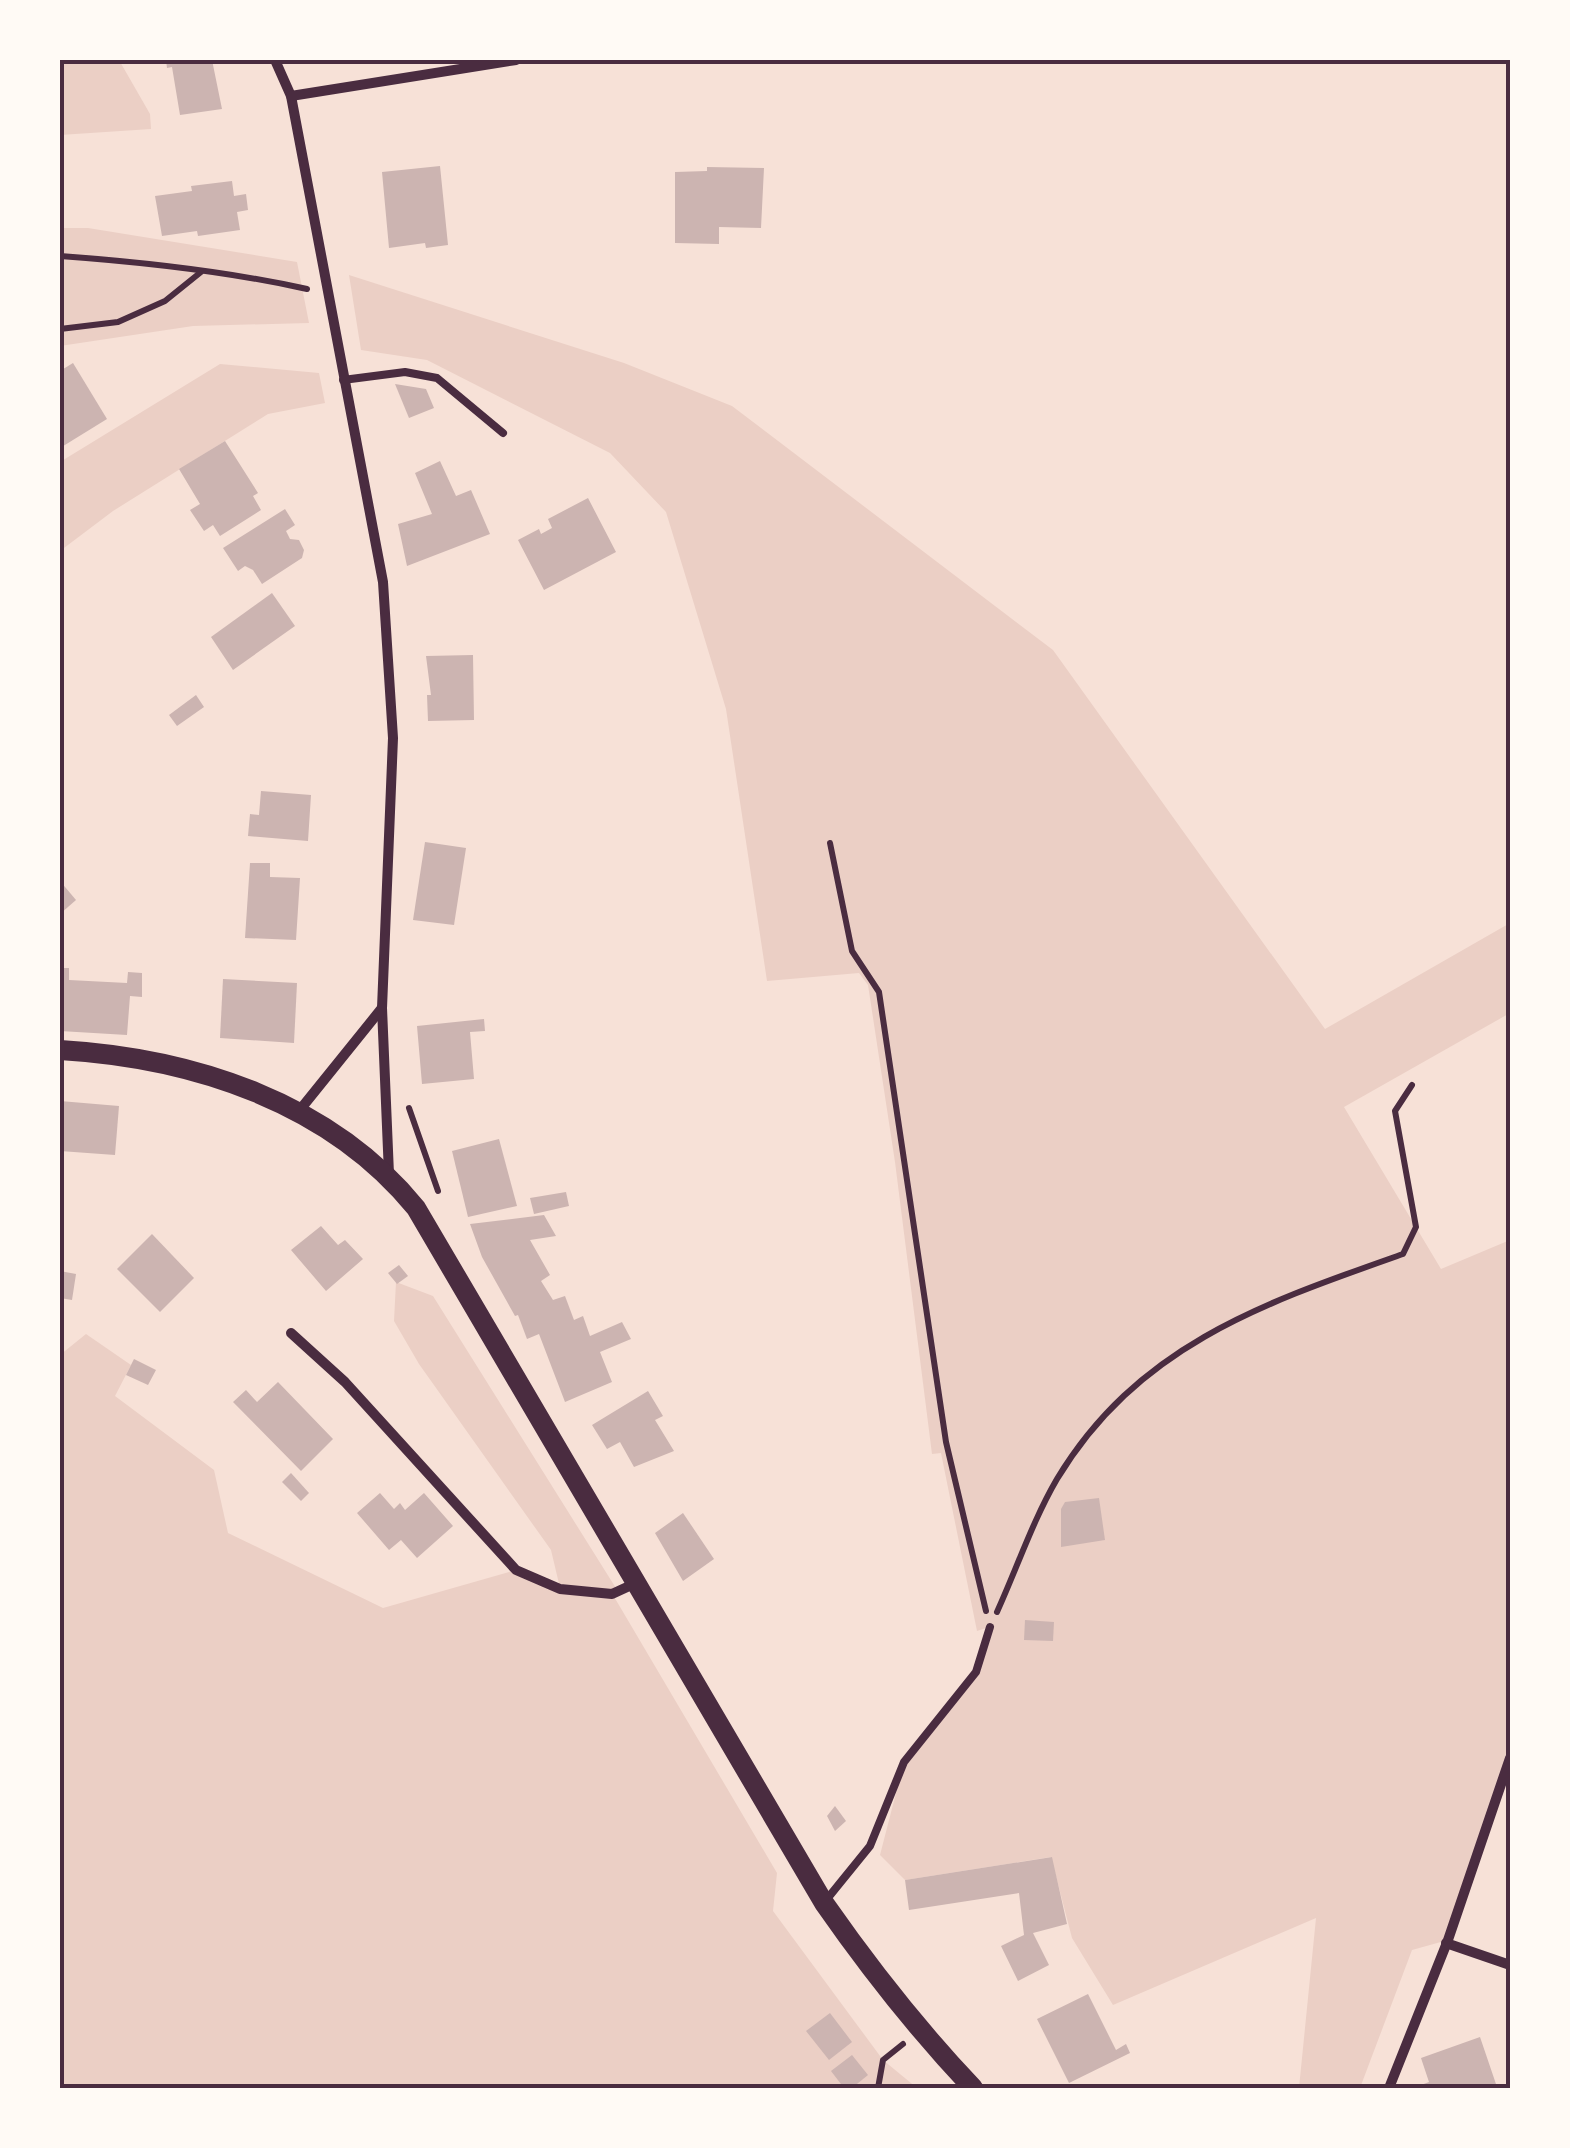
<svg xmlns="http://www.w3.org/2000/svg" width="1570" height="2148" font-family="'Alegreya Sans',sans-serif">
	<style>
		.green { fill: #ebcfc5 }
		.building { fill: #ccb4b1 }
		.lines { fill: none; stroke-linecap: round; stroke-linejoin: round }
		.path { stroke: #4a2c40; stroke-width: 6 }
		.service { stroke: #4a2c40; stroke-width: 8 }
		.minor { stroke: #4a2c40; stroke-width: 10 }
		.secondary { stroke: #4a2c40; stroke-width: 20 }
		.neatline { fill: none; stroke: #4a2c40; stroke-width: 4 }
	</style>
	<rect width="100%" height="100%" fill="#f7e1d7"/>
	<!-- green -->
	<g class="green">
		<path d="M60,60h59l31,54 1,15 -91,6z"/>
		<path d="M60,228h28l209,34 12,61 -116,3 -133,20z"/>
		<path d="M349,275l275,88 108,43 321,244 272,379 185,-106v90l-166,94 97,162 69,-29v518l-62,182 -36,10 -52,138h-61l17,-170 -203,87 -41,-67 -21,-81 -146,23 -25,-25 24,-93 72,-90 13,-45 -12,4 -36,-178 -9,1 -37,-292 -27,-177 -9,-12 -92,8 -41,-272 -60,-197 -56,-59 -183,-93 -66,-10z"/>
		<path d="M220,364l99,9 6,30 -57,11 -155,97 -53,40v-89z"/>
		<path d="M396,1282l37,14 186,297 -6,2 164,278 -4,38 110,149 34,28h-857v-733l26,-21 45,31 -16,31 99,74 14,63 155,75 133,-38 44,18 -9,-38 -132,-186 -25,-43z"/>
	</g>
	<!-- building -->
	<g class="building">
		<path d="M166,60h46l10,49 -42,6 -8,-48 -5,1z"/>
		<path d="M440,166l8,79 -22,3 -1,-5 -36,5 -7,-76z"/>
		<path d="M707,167l57,1 -3,60 -42,-1v17l-44,-1v-71l32,-1z"/>
		<path d="M232,181l2,15 12,-2 2,16 -11,2 3,18 -42,6 -1,-5 -35,5 -7,-40 37,-5 -1,-5z"/>
		<path d="M73,363l34,56 -47,29v-77z"/>
		<path d="M395,384l31,5 8,19 -25,10z"/>
		<path d="M225,441l33,52 -5,3 8,14 -41,26 -7,-11 -9,6 -14,-21 10,-6 -21,-35z"/>
		<path d="M440,461l16,35 15,-6 19,44 -83,32 -9,-42 34,-10 -17,-41z"/>
		<path d="M588,498l28,54 -72,38 -26,-50 21,-11 2,5 11,-6 -4,-9z"/>
		<path d="M285,509l10,16 -9,6 4,8 9,1 5,10 -2,8 -40,26 -9,-14 -8,-4 -7,5 -15,-23z"/>
		<path d="M272,593l23,33 -62,44 -22,-33z"/>
		<path d="M473,655l1,65 -46,1 -1,-26h4l-5,-39z"/>
		<path d="M196,695l8,12 -27,19 -8,-11z"/>
		<path d="M261,791l50,4 -3,46 -60,-5 2,-22 9,1z"/>
		<path d="M425,842l41,6 -12,77 -41,-5z"/>
		<path d="M250,863h20v14l30,1 -4,62 -51,-2z"/>
		<path d="M60,881l16,19 -16,14z"/>
		<path d="M60,968h9v12l58,3 1,-11 14,1v24l-12,-1 -3,39 -67,-4z"/>
		<path d="M223,979l74,4 -3,60 -74,-5z"/>
		<path d="M484,1019l1,12 -15,1 4,47 -52,5 -5,-58z"/>
		<path d="M60,1101l59,5 -4,49 -55,-4z"/>
		<path d="M499,1139l18,67 -49,11 -16,-66z"/>
		<path d="M566,1192l3,14 -35,8 -4,-16z"/>
		<path d="M544,1215l12,21 -26,4 20,35 -9,6 12,19 12,-4 9,24 9,-4 7,20 32,-14 9,17 -31,13 12,30 -47,20 -26,-68 -12,5 -9,-24 -3,1 -33,-59 -12,-33z"/>
		<path d="M321,1226l17,19 7,-5 18,19 -37,32 -35,-41z"/>
		<path d="M152,1234l42,44 -34,34 -43,-43z"/>
		<path d="M399,1265l9,11 -11,8 -9,-11z"/>
		<path d="M60,1271l16,3 -4,26 -12,-2z"/>
		<path d="M134,1359l22,11 -8,15 -22,-10z"/>
		<path d="M278,1382l55,57 -32,32 -68,-69 13,-12 11,12z"/>
		<path d="M648,1391l15,25 -8,4 19,31 -40,16 -14,-25 -13,7 -15,-24z"/>
		<path d="M291,1473l18,20 -8,8 -19,-19z"/>
		<path d="M380,1493l14,16 6,-6 5,7 19,-17 29,33 -36,32 -16,-18 -12,10 -32,-37z"/>
		<path d="M1099,1498l6,42 -44,7v-38l4,-7z"/>
		<path d="M683,1513l31,46 -31,22 -28,-48z"/>
		<path d="M1025,1620l29,2 -1,19 -29,-1z"/>
		<path d="M835,1806l11,15 -11,10 -8,-15z"/>
		<path d="M1052,1857l15,67 -34,9 16,32 -31,16 -17,-35 23,-11 -5,-42 -110,17 -4,-30z"/>
		<path d="M1088,1994l28,56 10,-6 4,9 -61,30 -32,-64z"/>
		<path d="M830,2013l22,29 -23,18 -23,-29z"/>
		<path d="M1480,2037l17,50 -84,1 16,-6 -8,-24z"/>
		<path d="M852,2055l16,20 -16,13h-8l-13,-17z"/>
	</g>
	<g class="lines">
		<!-- path -->
		<g class="path">
			<path d="M60,256c83,6 166,15 247,33"/>
			<path d="M60,329l58,-7 47,-21 36,-29"/>
			<path d="M830,843l22,108 27,41 67,450 40,169"/>
			<path d="M409,1108l29,83"/>
			<path d="M997,1612c20,-44 36,-92 60,-133 81,-134 207,-176 346,-225l13,-27 -21,-116 17,-26"/>
			<path d="M878,2088l5,-28 20,-16"/>
		</g>
		<!-- service -->
		<g class="service">
			<path d="M343,380l62,-8 32,6 66,55"/>
			<path d="M827,1899l43,-53 34,-84 72,-90 14,-45"/>
		</g>
		<!-- minor -->
		<g class="minor">
			<path d="M275,60l16,36 92,486 10,156 -11,270 7,166"/>
			<path d="M291,96l225,-36"/>
			<path d="M299,1111l83,-103"/>
			<path d="M291,1333l54,49 171,188 44,19 52,5 26,-12"/>
			<path d="M1446,1943l64,22"/>
			<path d="M1389,2088l59,-148 62,-182"/>
		</g>
		<!-- secondary -->
		<path class="secondary" d="M60,1050c133,8 270,52 356,158l408,695c46,66 94,127 149,185"/>
	</g>
	<!-- border -->
	<rect width="1570" height="2148" fill="none" stroke="#fffaf5" stroke-width="125"/>
	<rect x="62" y="62" width="1446" height="2024" class="neatline"/>
</svg>
